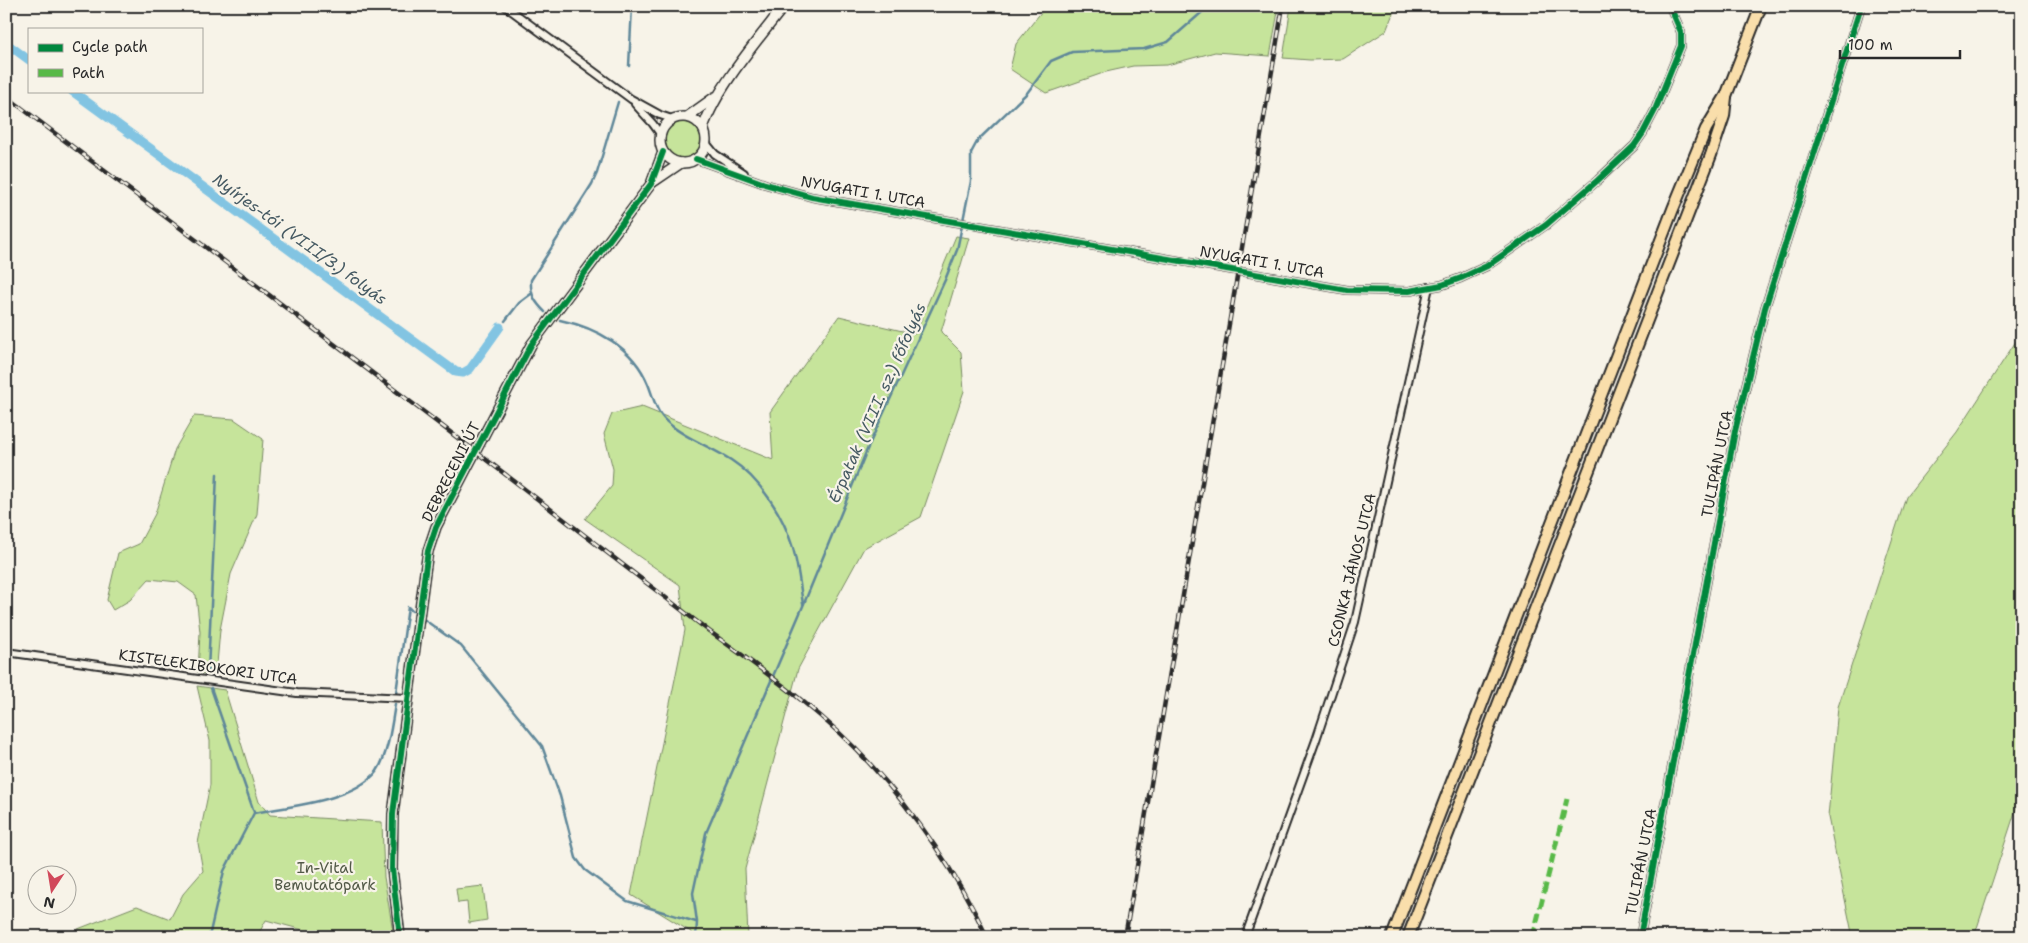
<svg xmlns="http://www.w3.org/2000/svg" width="2028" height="943" font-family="'Shantell Sans',sans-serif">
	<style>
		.green { fill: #c6e49b; stroke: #788863 }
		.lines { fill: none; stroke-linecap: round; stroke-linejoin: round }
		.stream { stroke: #5f8799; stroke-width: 2.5 }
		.canal { stroke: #82c4e2; stroke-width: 9 }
		.street-casing { stroke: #2b2b2b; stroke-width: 10 }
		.secondary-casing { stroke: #2b2b2b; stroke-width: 12 }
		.primary-casing { stroke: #2b2b2b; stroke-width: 14 }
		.street { stroke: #f7f3e8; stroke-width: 6 }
		.secondary { stroke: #f7f3e8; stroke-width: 9 }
		.primary { stroke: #f9deab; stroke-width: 10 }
		.rail-casing { stroke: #2b2b2b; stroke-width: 4.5 }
		.rail { stroke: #f7f3e8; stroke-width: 2.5; stroke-dasharray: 8; stroke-linecap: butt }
		.quiet { stroke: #58b947; stroke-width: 5; stroke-dasharray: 10 5; stroke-linecap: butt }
		.cycleway-casing { stroke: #f7f3e8; stroke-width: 9 }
		.cycleway { stroke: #00873e; stroke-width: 6 }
		.labels { text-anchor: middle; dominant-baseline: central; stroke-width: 4.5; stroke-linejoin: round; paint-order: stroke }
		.street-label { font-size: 15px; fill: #2b2b2b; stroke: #f7f3e8 }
		.park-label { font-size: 15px; fill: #525947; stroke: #f7f3e8 }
		.water-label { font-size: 16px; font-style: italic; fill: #455962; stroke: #f7f3e8 }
	</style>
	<rect width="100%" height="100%" fill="#f7f3e8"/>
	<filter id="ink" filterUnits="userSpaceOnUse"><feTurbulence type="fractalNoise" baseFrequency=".02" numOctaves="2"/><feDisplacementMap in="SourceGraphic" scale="10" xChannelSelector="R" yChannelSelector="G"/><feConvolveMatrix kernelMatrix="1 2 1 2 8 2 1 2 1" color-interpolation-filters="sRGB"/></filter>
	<g filter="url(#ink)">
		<!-- green -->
		<g class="green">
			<path d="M1046,6h233l-9,50 -55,-4 -48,13 -34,1 -27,6 -60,21 -36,-24 6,-25z"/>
			<path d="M1291,6h105l-10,25 -43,28 -33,1 -27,-2z"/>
			<circle cx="683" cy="140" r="18"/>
			<path d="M956,236l13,2 -28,94 20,20 3,39 -43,126 -57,31 -66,121 -53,200 3,68h-57v-5l-60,-37 54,-265 -5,-45 -95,-66 27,-33 1,-17 -9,-35 8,-20 30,-7 131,53 -3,-48 69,-96 76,18z"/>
			<path d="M2022,332v459l-48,146h-113l-9,-4 -24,-116 10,-110 68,-210 51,-65z"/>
			<path d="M194,416l40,3 29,20 -6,75 -26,60 -11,56 -4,45 -18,-2 2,-41 -4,-37 -18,-13 -29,-3 -19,21 -17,10 -6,-10 11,-47 21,-9 16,-30 20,-65z"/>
			<path d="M197,686l28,4 34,112 11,13 112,7 2,55 10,60h-65l-63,-17 -9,17h-180l1,-8 59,-23 33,13 13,-25 20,-23 -5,-28 12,-58v-44z"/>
			<path d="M483,886l4,34 -18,3 -2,-21 -9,1 -2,-14z"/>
		</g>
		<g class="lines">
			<!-- stream -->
			<g class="stream">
				<path d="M629,66l3,-60"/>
				<path d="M545,312c-10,-10 -15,-17 -14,-32l61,-96 5,-11 21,-71"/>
				<path d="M560,320c37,8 73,27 88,64 5,12 8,28 18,37 18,17 44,25 65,39 28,18 51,53 61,85 6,19 8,40 11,59"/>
				<path d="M505,321l14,-18 12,-9"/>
				<path d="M422,618l39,28 81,100 18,50 16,62 9,12 42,31 69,21"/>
				<path d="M208,671l9,-197"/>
				<path d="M211,688l43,124"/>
				<path d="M396,693l12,-86 4,4"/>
				<path d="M209,937l15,-66 30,-58c35,-7 100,-12 123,-42 11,-16 15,-48 18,-67"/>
				<path d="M696,937l1,-15 -4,-29 13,-60 97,-227 66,-161 76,-165 12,-30 14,-69v-28l7,-13 49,-47 24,-32 21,-9 72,-3 24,-7 41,-36"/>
			</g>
			<!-- canal -->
			<g class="canal">
				<path d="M6,43l23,17"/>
				<path d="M72,91l384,281 7,1 7,-4 30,-42"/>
			</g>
			<defs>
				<g id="street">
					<path d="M505,6l126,93 29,16 12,4"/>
					<path d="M635,104l18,20 8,11"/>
					<path d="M706,143l9,11 29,19"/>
					<path d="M696,159l69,25 47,13 535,93 62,1 33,-6 19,-7 26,-12 59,-41 52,-45 36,-34 9,-13 12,-23 26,-64v-14l-11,-26"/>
					<path d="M6,652l291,41 111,5"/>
					<path d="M1245,937l71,-197 39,-118 74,-335"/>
					<path d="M1640,937l95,-506 30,-123 96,-302"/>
				</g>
				<g id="secondary">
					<circle cx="683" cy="140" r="23"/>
					<path d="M687,117l28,-20"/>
					<path d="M703,128c14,-41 54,-87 81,-122"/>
					<path d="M653,182l28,-19"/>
					<path d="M400,937l-8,-68 1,-55 32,-242 3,-21 8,-24 95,-182 120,-161 12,-32"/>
				</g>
				<g id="primary">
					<path d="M1392,937l281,-728 33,-80 20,-33 35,-90"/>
					<path d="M1408,937l303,-782 13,-39 2,-19"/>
				</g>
			</defs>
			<!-- street casing -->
			<use href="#street" class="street-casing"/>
			<!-- secondary casing -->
			<use href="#secondary" class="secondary-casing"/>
			<!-- primary casing -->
			<use href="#primary" class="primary-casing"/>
			<!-- street -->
			<use href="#street" class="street"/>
			<!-- secondary -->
			<use href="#secondary" class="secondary"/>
			<!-- primary -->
			<use href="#primary" class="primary"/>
			<defs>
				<g id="rail">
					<path d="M6,96c182,139 366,275 547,415 52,40 104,80 156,120 56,41 114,81 161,133 46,50 88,111 117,173"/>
					<path d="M1125,937l158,-931"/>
				</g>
			</defs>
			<!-- rail casing -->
			<use href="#rail" class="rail-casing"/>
			<!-- rail -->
			<use href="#rail" class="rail"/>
			<!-- quiet -->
			<path class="quiet" d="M1533,937l34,-138"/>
			<defs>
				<g id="cycleway">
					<path d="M696,159l69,25 47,13 535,93 62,1 33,-6 19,-7 26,-12 59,-41 52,-45 36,-34 9,-13 12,-23 26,-64v-14l-11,-26"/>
					<path d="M400,937l-8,-68 1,-55 32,-242 3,-21 8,-24 95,-182 120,-161 12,-32"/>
					<path d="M1640,937l95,-506 30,-123 96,-302"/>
				</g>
			</defs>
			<!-- cycleway casing -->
			<use href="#cycleway" class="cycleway-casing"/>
			<!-- cycleway -->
			<use href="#cycleway" class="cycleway"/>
		</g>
	</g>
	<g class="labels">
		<!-- street labels -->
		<g class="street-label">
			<text transform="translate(863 192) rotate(10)">NYUGATI 1. UTCA</text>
			<text transform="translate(1262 262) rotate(10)">NYUGATI 1. UTCA</text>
			<text transform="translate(1717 464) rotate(-79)">TULIPÁN UTCA</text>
			<text transform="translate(451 472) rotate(-63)">DEBRECENI ÚT</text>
			<text transform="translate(1352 570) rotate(-76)">CSONKA JÁNOS UTCA</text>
			<text transform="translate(208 667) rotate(8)">KISTELEKIBOKORI UTCA</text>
			<text transform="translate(1641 862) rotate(-79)">TULIPÁN UTCA</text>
		</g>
		<!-- park labels -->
		<g class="park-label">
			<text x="325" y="868">In-Vital<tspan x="325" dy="17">Bemutatópark</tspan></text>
		</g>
		<!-- water labels -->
		<g class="water-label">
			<text transform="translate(300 239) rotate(36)">Nyírjes-tói (VIII/3.) folyás</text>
			<text transform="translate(877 403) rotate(-66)">Érpatak (VIII. sz.) főfolyás</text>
		</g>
	</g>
	<!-- margin -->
	<rect width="2028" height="943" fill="none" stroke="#f7f3e8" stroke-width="25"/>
	<rect x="12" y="12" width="2003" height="918" fill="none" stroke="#2b2b2b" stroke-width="2" filter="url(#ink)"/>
	<!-- legend -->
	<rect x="28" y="28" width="175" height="65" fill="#f7f3e8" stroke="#a5a39c"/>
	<rect x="38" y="44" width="25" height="8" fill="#00873e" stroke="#a5a39c"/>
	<text x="72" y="52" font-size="15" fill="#2b2b2b">Cycle path</text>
	<rect x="38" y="69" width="25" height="8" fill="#58b947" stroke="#a5a39c"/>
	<text x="72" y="78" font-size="15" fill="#2b2b2b">Path</text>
	<!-- north arrow -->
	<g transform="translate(52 890) rotate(192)"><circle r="24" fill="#f7f3e8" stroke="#a5a39c"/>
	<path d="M0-4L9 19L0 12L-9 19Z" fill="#d1495b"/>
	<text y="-8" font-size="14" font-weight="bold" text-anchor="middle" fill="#2b2b2b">N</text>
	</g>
	<!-- scale -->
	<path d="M1840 50v8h120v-8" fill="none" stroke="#2b2b2b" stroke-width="2.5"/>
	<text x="1848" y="50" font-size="15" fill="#2b2b2b" stroke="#f7f3e8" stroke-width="4" paint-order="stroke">100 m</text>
</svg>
